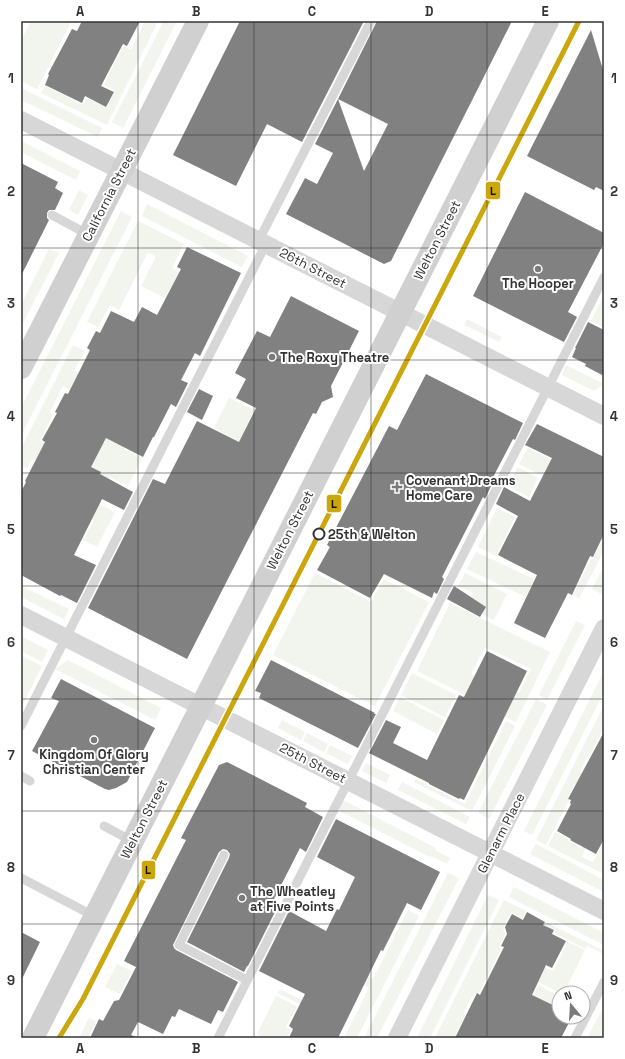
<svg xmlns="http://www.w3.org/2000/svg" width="625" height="1059" font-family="'Space Grotesk',sans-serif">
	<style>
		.green { fill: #f1f5ed }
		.building { fill: #818181 }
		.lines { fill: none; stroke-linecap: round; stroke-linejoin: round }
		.lane { stroke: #d7d7d7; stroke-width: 9 }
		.street { stroke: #d7d7d7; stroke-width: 18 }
		.secondary { stroke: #d0d0d0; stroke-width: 22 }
		.rail-1-casing { stroke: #fff; stroke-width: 8 }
		.rail-1 { stroke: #cca60d; stroke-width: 5 }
		.grid { fill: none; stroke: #333; stroke-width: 1; stroke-opacity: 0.55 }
		.poi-dot { fill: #7a7a7a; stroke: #fff; stroke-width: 1.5 }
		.stop-dot { fill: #fff; stroke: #333; stroke-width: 2 }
		.labels { text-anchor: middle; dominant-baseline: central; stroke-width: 4; stroke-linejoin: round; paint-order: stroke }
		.street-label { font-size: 13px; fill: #333; stroke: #fff }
		.poi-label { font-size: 13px; font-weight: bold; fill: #333; stroke: #fff; text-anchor: start }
		.stop-label { font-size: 13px; font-weight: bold; fill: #333; stroke: #fff; text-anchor: start }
		.line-badge { stroke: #fff; stroke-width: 1.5 }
		.pale-badge-label { font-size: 11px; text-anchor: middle; font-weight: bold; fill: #111 }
		.neatline { fill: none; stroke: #333; stroke-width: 1.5 }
		.grid-label { font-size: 13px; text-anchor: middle; font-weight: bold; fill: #333 }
	</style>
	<rect width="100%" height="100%" fill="#fff"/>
	<!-- green -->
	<g class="green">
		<path d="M31,21h46l-1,3 -5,-2 -34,67 -16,-8v-40z"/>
		<path d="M145,21h13l-51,104 -66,-32 4,-7 38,19 3,-7 21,10 8,-17 -11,-6 19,-39 8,4z"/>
		<path d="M164,21h13l-54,107 -11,-6z"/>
		<path d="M21,88l81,40 -4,9 -77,-37z"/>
		<path d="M21,141l59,30 -4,9 -55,-28z"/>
		<path d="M79,190l9,5 -10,20 -9,-5z"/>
		<path d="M147,204l101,52 -6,11 -100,-51z"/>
		<path d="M121,211l11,6 -111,219v-28z"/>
		<path d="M138,221l46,23 -12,24 30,16 -8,16 -24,-11 -5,9 -24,-12 15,-29 -8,-5 -29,58 -9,-5 -12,22 -11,-5z"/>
		<path d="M49,249l10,4 -38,74v-22z"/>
		<path d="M604,295v33l-13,-7z"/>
		<path d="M467,319l35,18 -3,5 -35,-17z"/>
		<path d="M73,345l12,6 -11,20 5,3 -8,16 -8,-4 -13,26 3,2 -13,27 5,2 -9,18 -4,-2 -5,9 -5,-2 -1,1v-18z"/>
		<path d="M566,365l38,19 -10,7 -32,-16z"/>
		<path d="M229,398l25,12 -10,20 2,1 -6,11 -26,-14z"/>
		<path d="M142,412l-18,37 18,9 -14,28 -18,-9 -10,19 -12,-6v-56l17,8 13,-24z"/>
		<path d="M528,448l37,19 -8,16 -38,-19z"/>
		<path d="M518,467l20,11 -9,19 -21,-11z"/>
		<path d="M80,494l35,18 -18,35 -14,-7 11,-20 -31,-16z"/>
		<path d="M497,508l18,9 -19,39 -18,-9z"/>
		<path d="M604,538v13l-25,47 -6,-3 18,-36 1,1z"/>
		<path d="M476,552l58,27 -8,18 -59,-28z"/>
		<path d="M604,566v22l-3,6 -9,-5z"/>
		<path d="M315,573l56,29 13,-23 45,23 -54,104 -102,-51z"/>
		<path d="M465,573l42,21 -13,26 -27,-13 6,-14 -15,-7z"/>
		<path d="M21,586l48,23 -5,10 -43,-22z"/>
		<path d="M450,603l100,49 -34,70 -25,-12 12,-25 16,8 12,-24 -46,-22 -14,27 25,12 -10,19 -69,-34z"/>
		<path d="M576,621l9,4 -38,75 -8,-5z"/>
		<path d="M21,636l27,14 -6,12 -21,-11z"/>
		<path d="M21,656l21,10 -21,42z"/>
		<path d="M68,660l93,48 -6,12 -100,-51z"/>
		<path d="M604,671v21l-72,143 -8,-4z"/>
		<path d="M412,673l44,22 -11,22 -44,-22z"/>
		<path d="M400,697l44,23 -7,14 -44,-23z"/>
		<path d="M536,699l11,6 -58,114 -11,-6z"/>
		<path d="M604,705v22l-15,31 -2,-1 -7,15 2,1 -6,11 -1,-1 -8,16 2,1 -23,45 -10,-5z"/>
		<path d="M282,720l23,12 -4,8 -23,-12z"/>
		<path d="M506,721l9,5 -43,85 -58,-29 2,-3 49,25z"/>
		<path d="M307,733l21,11 -4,8 -21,-11z"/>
		<path d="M330,745l22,11 -4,8 -22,-11z"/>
		<path d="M366,763l24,12 -4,8 -24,-12z"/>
		<path d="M402,782l68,35 -4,7 -68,-34z"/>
		<path d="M341,799l95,49 -1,2 15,8 -3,6 -16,-8 -1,1 -94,-48z"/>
		<path d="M555,832l14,7 -1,2 14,7 2,-2 2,1 -4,10 11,5 11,-21v33l-56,-28z"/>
		<path d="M536,844l68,36v12l-74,-38z"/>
		<path d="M448,873l11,5 -82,160h-13z"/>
		<path d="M514,887l90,46v12l-95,-48z"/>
		<path d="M488,895l11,5 -69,138h-13z"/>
		<path d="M504,900l22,11 -4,7 -11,-6 -8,16 2,6 -6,13 2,2 -23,46 -4,-2 -11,21 2,1 -11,23h-19z"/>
		<path d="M408,910l11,6 -62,122h-13l25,-50 -5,-3 4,-9 5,3z"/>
		<path d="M546,922l58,29v3l-17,-8 -1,3 -32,-16 1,-3 -10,-5z"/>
		<path d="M568,942l17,8 -21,43h-4l-63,-32 6,-12c16,8 34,14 50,22z"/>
		<path d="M117,964l15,7 -12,23 -15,-7z"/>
		<path d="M538,985l21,11v10l-6,-3 -11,20 -19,-9z"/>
		<path d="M280,989l38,19 -2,4 -39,-19z"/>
		<path d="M276,996l21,10 -11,21 5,3 -4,8h-23l-7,-4z"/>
		<path d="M604,1006v32h-17z"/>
		<path d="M89,1018l7,3 -8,17h-9z"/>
	</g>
	<!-- building -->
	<g class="building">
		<path d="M82,21h58l-13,25 -4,-2 -22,42 13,6 -8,15 -21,-11 -3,7 -37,-18 4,-10 -1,-1 24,-45 5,2z"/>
		<path d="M240,21h124l-62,121 -35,-18 -31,62 -63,-31z"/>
		<path d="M377,21h135l-121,240 -7,3 -98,-50 19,-36 12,6 16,-31 -18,-9 23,-45 26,72 24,-47 -50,-25z"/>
		<path d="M591,30l13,43v118l-8,-4 -2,3 -67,-34z"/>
		<path d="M21,163l37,19 -3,6 8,5 -8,17h-6l-2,3v5l2,2 -28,56z"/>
		<path d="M525,192l79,41v10l-36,69 9,5 -13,25 -91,-46z"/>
		<path d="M187,247l54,26 -41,83 -5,-3 -14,27 7,3 -12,24 -5,-3 -17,33h-1l-10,20 -37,-19 -15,29 10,5 -1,2 33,18 -9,18 -22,-11 -28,56 22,10 -19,38 -16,-8 -1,1 -39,-21v-83l5,-10 -1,-1 20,-39 -3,-2 15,-27 -2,-1 10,-19 3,1 22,-44 -3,-2 9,-17 4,2 11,-22 23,11 8,-15 15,8 24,-46 -4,-2z"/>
		<path d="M291,296l68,35 -28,55 2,11 -11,5 -6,12 -3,-1 -126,246 -99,-51 65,-129 12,5 32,-63 42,21 17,-34 -20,-10 10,-19 -11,-6 22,-42 13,6z"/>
		<path d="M588,322l16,8v46l-19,-10 1,-2 -14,-7 4,-9h-1z"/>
		<path d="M426,374l97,49 -8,17 -2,-1 -22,42 2,1 -8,17 -2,-2 -41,80 2,2 -7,15 -3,-2 -2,6 -48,-24 -14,24 -53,-28 13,-23 -3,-2 62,-119 8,4z"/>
		<path d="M199,389l14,7 -11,24 -15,-8z"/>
		<path d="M537,424l67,33v77l-11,23 -3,-1 -18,39 -4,-2 -23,45 -31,-15 23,-48 -39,-20 20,-39 -22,-12 8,-17 26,14 22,-43 -27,-13z"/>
		<path d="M454,586l32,21 -6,10 -33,-18z"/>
		<path d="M487,651l40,20 -63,129 -4,-2 -1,1 -30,-15v-1l-60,-30 17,-33 15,7 -8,16 34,17 32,-65 5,2z"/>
		<path d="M271,660l104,53 -1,1h2l-18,34 -99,-50 2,-5 -6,-2z"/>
		<path d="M61,679l94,49 -28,54 -11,6 -7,2 -4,-1 -73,-38 27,-50 -8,-3z"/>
		<path d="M604,732v107l-8,15 -26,-14 1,-1 -14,-8 14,-27 -1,-1 1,-3 -3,-1z"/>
		<path d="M227,762l80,41 -2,4 18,10 -17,35 -6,-4 -28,55 6,3 -30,60h-1l-3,6 -57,-30 42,-84 1,-4 -3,-4 -4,-1 -4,3 -46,93 1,3 2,2 62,32 -15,30 -5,-2 -7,14 -32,-15 -4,8 -3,-1 -9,18 -25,-12 -7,13 8,3h-49l9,-19 4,2 11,-20 5,-1 17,-33 -12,-6 62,-121 -5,-2 38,-73z"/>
		<path d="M336,819l104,53 -19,38 -14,-7 -24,48 -2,-1 -43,88h-49l4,-9 -4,-3 16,-32 -46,-23 30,-60 37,20 11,-22 2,1 16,-33 -38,-20z"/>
		<path d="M527,912l18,10 -2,3 11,5 -2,4 14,7 -14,27 -6,-3 -14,30 27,13v9h13l-11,21h-106l22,-45 3,2 24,-48 -3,-1 6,-12 -2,-7 7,-13 11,6z"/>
		<path d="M21,932l19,10 -19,39z"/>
	</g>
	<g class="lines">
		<!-- lane -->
		<g class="lane">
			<path d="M52,215l37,20"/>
			<path d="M259,240l112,-219"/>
			<path d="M21,726l245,-482"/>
			<path d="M21,776l9,5"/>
			<path d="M104,826l28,15"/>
			<path d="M224,855l-45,90 68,35"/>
			<path d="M21,878l73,38"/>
			<path d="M218,1038l386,-761"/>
			<path d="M575,1038l29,-56"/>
		</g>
		<!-- street -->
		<g class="street">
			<path d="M21,120l583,296"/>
			<path d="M21,615l583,296"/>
			<path d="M397,1038l207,-410"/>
		</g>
		<!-- secondary -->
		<g class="secondary">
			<path d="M21,368l177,-347"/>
			<path d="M33,1038l515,-1017"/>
		</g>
		<defs>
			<path id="rail-1" d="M59,1038l24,-39 496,-978"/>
		</defs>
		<!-- rail-1 casing -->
		<use href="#rail-1" class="rail-1-casing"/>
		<!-- rail-1 -->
		<use href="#rail-1" class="rail-1"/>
	</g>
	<!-- grid -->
	<path class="grid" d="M138,21v1017M254,21v1017M371,21v1017M487,21v1017M21,135h583M21,248h583M21,360h583M21,473h583M21,586h583M21,699h583M21,811h583M21,924h583"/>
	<!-- markers -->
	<g class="poi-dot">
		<circle cx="538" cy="269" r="4"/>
		<circle cx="272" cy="357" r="4"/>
		<path d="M395 481h4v4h4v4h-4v4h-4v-4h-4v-4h4z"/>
		<circle cx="94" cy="740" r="4"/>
		<circle cx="242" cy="898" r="4"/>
	</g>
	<circle class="stop-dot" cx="319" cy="534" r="5.5"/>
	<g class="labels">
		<!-- street labels -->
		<g class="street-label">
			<text transform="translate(109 195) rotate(-63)">California Street</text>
			<text transform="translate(437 240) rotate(-63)">Welton Street</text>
			<text transform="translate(313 268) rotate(27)">26th Street</text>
			<text transform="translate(290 530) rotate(-63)">Welton Street</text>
			<text transform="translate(313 763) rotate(27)">25th Street</text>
			<text transform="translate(144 819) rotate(-63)">Welton Street</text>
			<text transform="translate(501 833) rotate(-63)">Glenarm Place</text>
		</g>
		<!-- poi labels -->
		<g class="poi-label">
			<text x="538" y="283" text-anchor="middle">The Hooper</text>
			<text x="280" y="357">The Roxy Theatre</text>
			<text x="406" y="480">Covenant Dreams<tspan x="406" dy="15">Home Care</tspan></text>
			<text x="94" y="754" text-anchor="middle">Kingdom Of Glory<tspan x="94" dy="15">Christian Center</tspan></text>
			<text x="250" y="891">The Wheatley<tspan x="250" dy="15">at Five Points</tspan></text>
		</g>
		<!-- stop labels -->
		<g class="stop-label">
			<text x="328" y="534">25th &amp; Welton</text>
		</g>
	</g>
	<g class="line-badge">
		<rect x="485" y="181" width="16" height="19" rx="4" fill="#cca60d"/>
		<rect x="326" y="494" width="16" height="19" rx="4" fill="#cca60d"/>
		<rect x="141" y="860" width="15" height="20" rx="4" fill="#cca60d"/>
	</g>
	<g class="pale-badge-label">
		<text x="493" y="195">L</text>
		<text x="334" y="508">L</text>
		<text x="148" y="874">L</text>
	</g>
	<!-- border -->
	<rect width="625" height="1059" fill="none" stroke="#ffffff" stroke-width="44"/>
	<!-- north arrow -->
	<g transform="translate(571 1005) rotate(342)"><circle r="19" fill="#ffffff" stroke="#adadad"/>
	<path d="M0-3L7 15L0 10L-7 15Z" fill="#7a7a7a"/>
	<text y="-6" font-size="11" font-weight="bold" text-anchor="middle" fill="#333333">N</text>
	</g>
	<rect x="22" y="22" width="581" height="1015" class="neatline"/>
	<g class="grid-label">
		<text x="80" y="16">A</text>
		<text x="196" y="16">B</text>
		<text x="312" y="16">C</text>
		<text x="429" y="16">D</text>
		<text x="545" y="16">E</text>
		<text x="11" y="83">1</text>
		<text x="614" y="83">1</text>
		<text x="11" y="196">2</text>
		<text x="614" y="196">2</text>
		<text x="11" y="308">3</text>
		<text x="614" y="308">3</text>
		<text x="11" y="421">4</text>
		<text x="614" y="421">4</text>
		<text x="11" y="534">5</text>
		<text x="614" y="534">5</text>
		<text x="11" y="647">6</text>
		<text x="614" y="647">6</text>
		<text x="11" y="760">7</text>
		<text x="614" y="760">7</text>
		<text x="11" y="872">8</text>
		<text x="614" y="872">8</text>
		<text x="11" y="985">9</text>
		<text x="614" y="985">9</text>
		<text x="80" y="1053">A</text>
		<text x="196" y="1053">B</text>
		<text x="312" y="1053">C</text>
		<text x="429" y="1053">D</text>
		<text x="545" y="1053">E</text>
	</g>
</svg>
